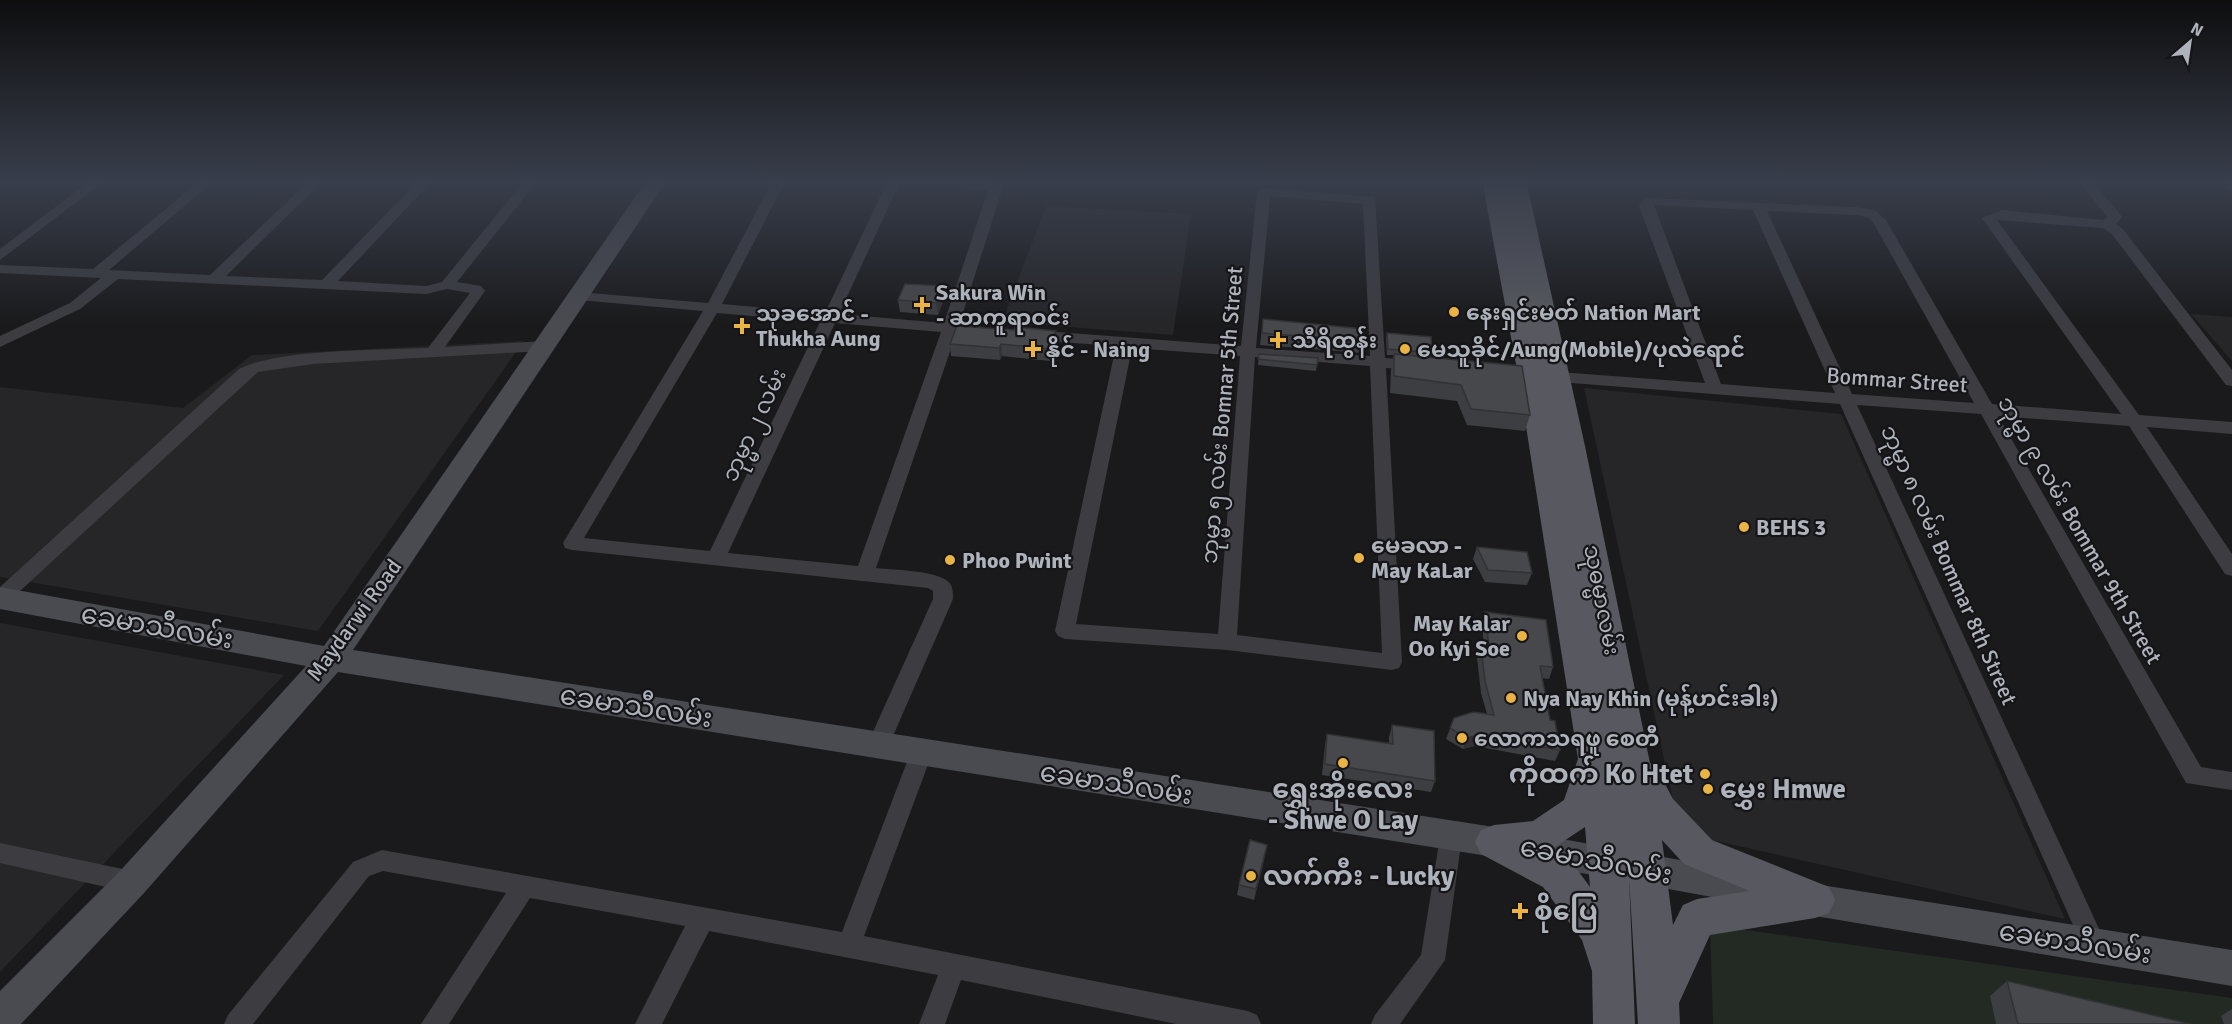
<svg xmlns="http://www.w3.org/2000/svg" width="2232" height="1024" font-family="Signika,'Noto Sans Myanmar',sans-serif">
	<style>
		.built { fill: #262629 }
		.green { fill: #222a23 }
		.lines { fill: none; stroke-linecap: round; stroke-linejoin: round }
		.street { fill: #3c3c41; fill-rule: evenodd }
		.secondary { fill: #4a4b51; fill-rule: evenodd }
		.primary { fill: #585960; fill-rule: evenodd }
		.wall { fill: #3d3e41 }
		.shaded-wall { fill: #323235 }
		.building { fill: #47484c; stroke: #323235; stroke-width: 1.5 }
		.poi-dot { fill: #e9b346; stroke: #151518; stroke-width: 2 }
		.labels { text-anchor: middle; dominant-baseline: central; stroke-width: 4.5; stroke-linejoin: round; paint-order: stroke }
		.poi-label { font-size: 22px; font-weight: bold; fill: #aeb2bb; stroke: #151518; text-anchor: start }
		.street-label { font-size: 22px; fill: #aeb2bb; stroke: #151518 }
		.near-street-label { font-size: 27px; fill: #aeb2bb; stroke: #151518 }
		.near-poi-label { font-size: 27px; font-weight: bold; fill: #aeb2bb; stroke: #151518; text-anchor: start }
	</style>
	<rect width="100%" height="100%" fill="#1a1a1c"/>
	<!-- built -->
	<g class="built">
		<path d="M1046,206l145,8 -18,121 -171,-13z"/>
		<path d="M2191,314l41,3v44z"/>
		<path d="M524,341l-206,290 -318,-54v-190l183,21 69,-53z"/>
		<path d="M1584,388l257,26 224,505 -385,-86z"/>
		<path d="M0,623l284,52 -284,297z"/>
	</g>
	<!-- green -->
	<path class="green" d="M1710,925l522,73v26h-519z"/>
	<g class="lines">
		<!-- street -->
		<g class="street">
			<path d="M91,180h15l-106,80v-11z"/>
			<path d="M201,180h14l-106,90 101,5 100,-95h14l-98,96 96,4 97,-100h14l-95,101 88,5 16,-4 83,-102h13l-81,102 24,4 4,5 -40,56 98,-6 8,5 -8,5 -230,13 -55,8 -251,231 -7,2v-18l239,-218c38,-20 143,-19 189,-21l42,-55 -23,-4 -21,5 -308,-15 -38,30 -80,38v-11l70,-33 31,-25 -101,-5v-8l93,4z"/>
			<path d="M773,180h13l-64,124 103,9 63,-133h13l-62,134 105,9 44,-133 -80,-6 -6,-4c18,0 90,-3 101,7l-44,138 21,1 8,5 -8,5 -24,-2 -80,234c16,2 67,2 75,17 2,4 2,9 2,14l-64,146 -3,6 -8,3 -8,-3 -3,-6 66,-146v-8l-5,-3 -356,-38 -7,-2 -2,-5 140,-232 -124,-11 -7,-4 7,-4 129,11zM717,313l103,9 -110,229 -126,-13zM835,323l106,9 -83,234 -130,-13z"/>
			<path d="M2078,180h13l29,34 2,3 -6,7 6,4 110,142v16l-6,-1 -114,-151 -9,-6 -106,-8 142,195 93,7v12l-85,-7 85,127v22l-7,-2 -96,-148 -131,-10 203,351 31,5v18l-46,-7 -205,-369 -124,-9 250,541 -3,8 -9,4 -9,-4 -246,-550 -294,-23 -8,-5 8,-5 159,12 -66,-177 6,-8 211,9 20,4 10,9 106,184 129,10 -139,-196 20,-8 102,10 3,-3zM1654,205l99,5 82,183 -114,-9zM1767,211l89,4 11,2 6,5 101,181 -122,-9z"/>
			<path d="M1264,188l111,9 10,161 32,2 8,5 -8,5 -31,-2 16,294 -3,6 -7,2 -165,-20 -162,-11 -7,-3 -3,-5 61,-285 -85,-6 -8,-5 8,-5 210,16 16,-154zM1270,196l93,8 7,152 -114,-8zM1132,348l108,8 -22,278 -142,-10zM1255,357l115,9 12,287 -145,-18z"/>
			<path d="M921,745l8,3 3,6 -68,182 384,75 9,4 4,9h-85l-215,-44 -16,44h-26l19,-49 -229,-44 -47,93h-27l50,-98 -155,-28 -81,126h-28l85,-131 -123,-22 -14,5 -116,148h-29l4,-9 125,-153 29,-12 460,82 68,-178 3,-6z"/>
			<path d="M1451,827l8,3 3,7 -17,123 -45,64h-29l4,-9 46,-60 19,-118 3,-7z"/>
			<path d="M0,843l132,28 8,3 4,8 -4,8 -8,3 -132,-30z"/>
		</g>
		<!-- secondary -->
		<path class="secondary" d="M647,180h20l-314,470 1141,177 321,57 417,66v36l-417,-70 -321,-59 -1156,-185 -194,221 -123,131h-21v-33l120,-120 186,-205 -306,-57v-22l324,59z"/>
		<!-- primary -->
		<path class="primary" d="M1482,180h22l23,111 -23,-111h22l59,266 65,317 5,2 18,34 39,41 117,47 6,13 -6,13 -14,5 -105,17 -31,68 1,21h-42l-9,-147 6,147h-42l-1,-53 -10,-31 -39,-53 -62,-33 -6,-12 6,-12 13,-5 39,-4 31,-21 14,-41 -60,-384zM1585,827l5,60 -19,-26 -22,-10zM1662,840l22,24 66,27 -53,8 -14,6 -10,20z"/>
	</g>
	<!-- wall -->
	<g class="wall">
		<path d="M2221,180h11v10h-4z"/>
		<path d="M944,298l-6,17 -38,-3 -2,-12z"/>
		<path d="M1263,319l101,22 -2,12 -102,-8z"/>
		<path d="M1014,330l42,1 1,11 -7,19 -48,-5 -2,4 -49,-4 -1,-12z"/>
		<path d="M1387,333l45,20 -1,4 99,58 -5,16 -58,-6 -10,-24 -67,-8 1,-23 3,-15h-7l-1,-16z"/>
		<path d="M1259,354l59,4 -2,13 -58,-6z"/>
		<path d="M1477,547l55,26 -5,12 -42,-3 -12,-23z"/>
		<path d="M1485,612l68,55 -4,12 -7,-1 8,42 10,30 -5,11 -80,-15 -12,3 -17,-10 8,-21 33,-4 -6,-21 -4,-35 4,-11h3l-2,-24z"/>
		<path d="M1392,725l43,56 -4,11 -109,-17 3,-30 2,-11 62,10v-7z"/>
		<path d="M1265,856l-11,44 -17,-5 2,-10z"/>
		<path d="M2007,981l184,43h-195l-6,-28z"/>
		<path d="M2232,1009v15h-8l-3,-8z"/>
	</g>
	<!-- shaded-wall -->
	<g class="shaded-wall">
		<path d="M942,286l2,12 -6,17 -2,-12z"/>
		<path d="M1056,331l1,11 -7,19 -1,-12z"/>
		<path d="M1001,344l1,12 -2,4 -1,-12z"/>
		<path d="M1478,735l-3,11 -12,3 4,-11z"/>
		<path d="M1267,845l-2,11 -11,44 2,-11z"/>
	</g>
	<!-- building -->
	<g class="building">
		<path d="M905,284l37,2 -6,17 -38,-3z"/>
		<path d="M1263,319l101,10v12l-102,-8z"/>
		<path d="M957,326l57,4 1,-3 41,4 -7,18 -48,-5 -2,4 -49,-4z"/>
		<path d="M1387,333l44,4 1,16 -44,-4z"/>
		<path d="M1259,354l59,4 -1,7 -59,-6z"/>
		<path d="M1394,354l128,12 8,49 -59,-6 -10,-24 -67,-9z"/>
		<path d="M1477,547l50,5 5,21 -44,-3z"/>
		<path d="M1485,612l61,8 7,47 -13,-1 10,54 5,1 5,29 -82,-15 -11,3 -17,-10 4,-10 19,-6 21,3 -9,-34 -4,-34h8z"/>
		<path d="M1392,725l42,6 1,50 -110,-17 2,-30 66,10z"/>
		<path d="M1250,840l17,5 -11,44 -17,-4z"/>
		<path d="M2007,981l184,43h-173z"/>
	</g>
	<!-- sky -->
	<linearGradient id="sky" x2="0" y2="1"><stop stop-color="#0e0e0f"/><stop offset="0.56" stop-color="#383e4b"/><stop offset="1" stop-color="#383e4b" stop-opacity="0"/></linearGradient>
	<rect width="2232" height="324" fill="url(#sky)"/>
	<!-- markers -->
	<g class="poi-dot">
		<path d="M919 296h6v6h6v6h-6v6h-6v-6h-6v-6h6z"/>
		<circle cx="1454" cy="312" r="6"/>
		<path d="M739 317h6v6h6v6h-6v6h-6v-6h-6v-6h6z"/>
		<path d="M1275 331h6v6h6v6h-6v6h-6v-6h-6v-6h6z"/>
		<path d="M1030 340h6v6h6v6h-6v6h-6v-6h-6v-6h6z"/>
		<circle cx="1405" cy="349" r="6"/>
		<circle cx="1744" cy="527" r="6"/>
		<circle cx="1359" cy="558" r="6"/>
		<circle cx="950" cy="560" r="6"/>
		<circle cx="1522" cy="636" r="6"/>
		<circle cx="1511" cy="698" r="6"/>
		<circle cx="1462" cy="738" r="6"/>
		<circle cx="1343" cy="763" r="6"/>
		<circle cx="1705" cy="774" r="6"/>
		<circle cx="1708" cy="789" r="6"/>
		<circle cx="1251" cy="876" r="6"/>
		<path d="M1517 902h6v6h6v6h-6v6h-6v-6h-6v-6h6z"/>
	</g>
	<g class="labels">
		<!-- poi labels -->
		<g class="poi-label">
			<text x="936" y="292">Sakura Win<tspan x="936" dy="25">- ဆာကူရာဝင်း</tspan></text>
			<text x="1466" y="312">နေးရှင်းမတ် Nation Mart</text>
			<text x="756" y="313">သုခအောင် -<tspan x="756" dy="25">Thukha Aung</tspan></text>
			<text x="1292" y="340">သီရိထွန်း</text>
			<text x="1046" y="349">နိုင် - Naing</text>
			<text x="1417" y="349">မေသူခိုင်/Aung(Mobile)/ပုလဲရောင်</text>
			<text x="1756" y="527">BEHS 3</text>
			<text x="1371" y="545">မေခလာ -<tspan x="1371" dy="25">May KaLar</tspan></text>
			<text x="962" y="560">Phoo Pwint</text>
			<text x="1510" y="623" text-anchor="end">May Kalar<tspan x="1510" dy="25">Oo Kyi Soe</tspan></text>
			<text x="1523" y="698">Nya Nay Khin (မုန့်ဟင်းခါး)</text>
			<text x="1474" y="738">လောကသရဖူ စေတီ</text>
		</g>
		<!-- street labels -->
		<g class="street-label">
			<text transform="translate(1897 380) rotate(4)">Bommar Street</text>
			<text transform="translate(1222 415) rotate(-85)">ဘုမ္မာ ၅ လမ်း Bomnar 5th Street</text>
			<text transform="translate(754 425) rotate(-65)">ဘုမ္မာ ၂ လမ်း</text>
			<text transform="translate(2080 530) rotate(60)">ဘုမ္မာ ၉ လမ်း Bommar 9th Street</text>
			<text transform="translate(1949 565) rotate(66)">ဘုမ္မာ ၈ လမ်း Bommar 8th Street</text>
			<text transform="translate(1602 600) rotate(79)">သုဓမ္မာလမ်း</text>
			<text transform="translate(354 620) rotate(-54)">Maydarwi Road</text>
		</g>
		<!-- near-street labels -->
		<g class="near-street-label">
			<text transform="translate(157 627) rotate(10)">ခေမာသီလမ်း</text>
			<text transform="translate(636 707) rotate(9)">ခေမာသီလမ်း</text>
			<text transform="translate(1116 784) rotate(9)">ခေမာသီလမ်း</text>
			<text transform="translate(1596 861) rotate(11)">ခေမာသီလမ်း</text>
			<text transform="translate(2075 943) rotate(9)">ခေမာသီလမ်း</text>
		</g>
		<!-- near-poi labels -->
		<g class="near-poi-label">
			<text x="1693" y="774" text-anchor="end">ကိုထက် Ko Htet</text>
			<text x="1343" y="789" text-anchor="middle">ရွှေးအိုးလေး<tspan x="1343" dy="31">- Shwe O Lay</tspan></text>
			<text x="1720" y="789">မွှေး Hmwe</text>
			<text x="1263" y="876">လက်ကီး - Lucky</text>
			<text x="1534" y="911">စိုပြေ</text>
		</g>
	</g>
	<!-- north arrow -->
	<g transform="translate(2190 42) rotate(29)" stroke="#151518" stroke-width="4.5" paint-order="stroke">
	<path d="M0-4.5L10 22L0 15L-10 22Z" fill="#aeb2bb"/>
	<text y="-9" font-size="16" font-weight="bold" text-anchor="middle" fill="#aeb2bb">N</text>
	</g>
</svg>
